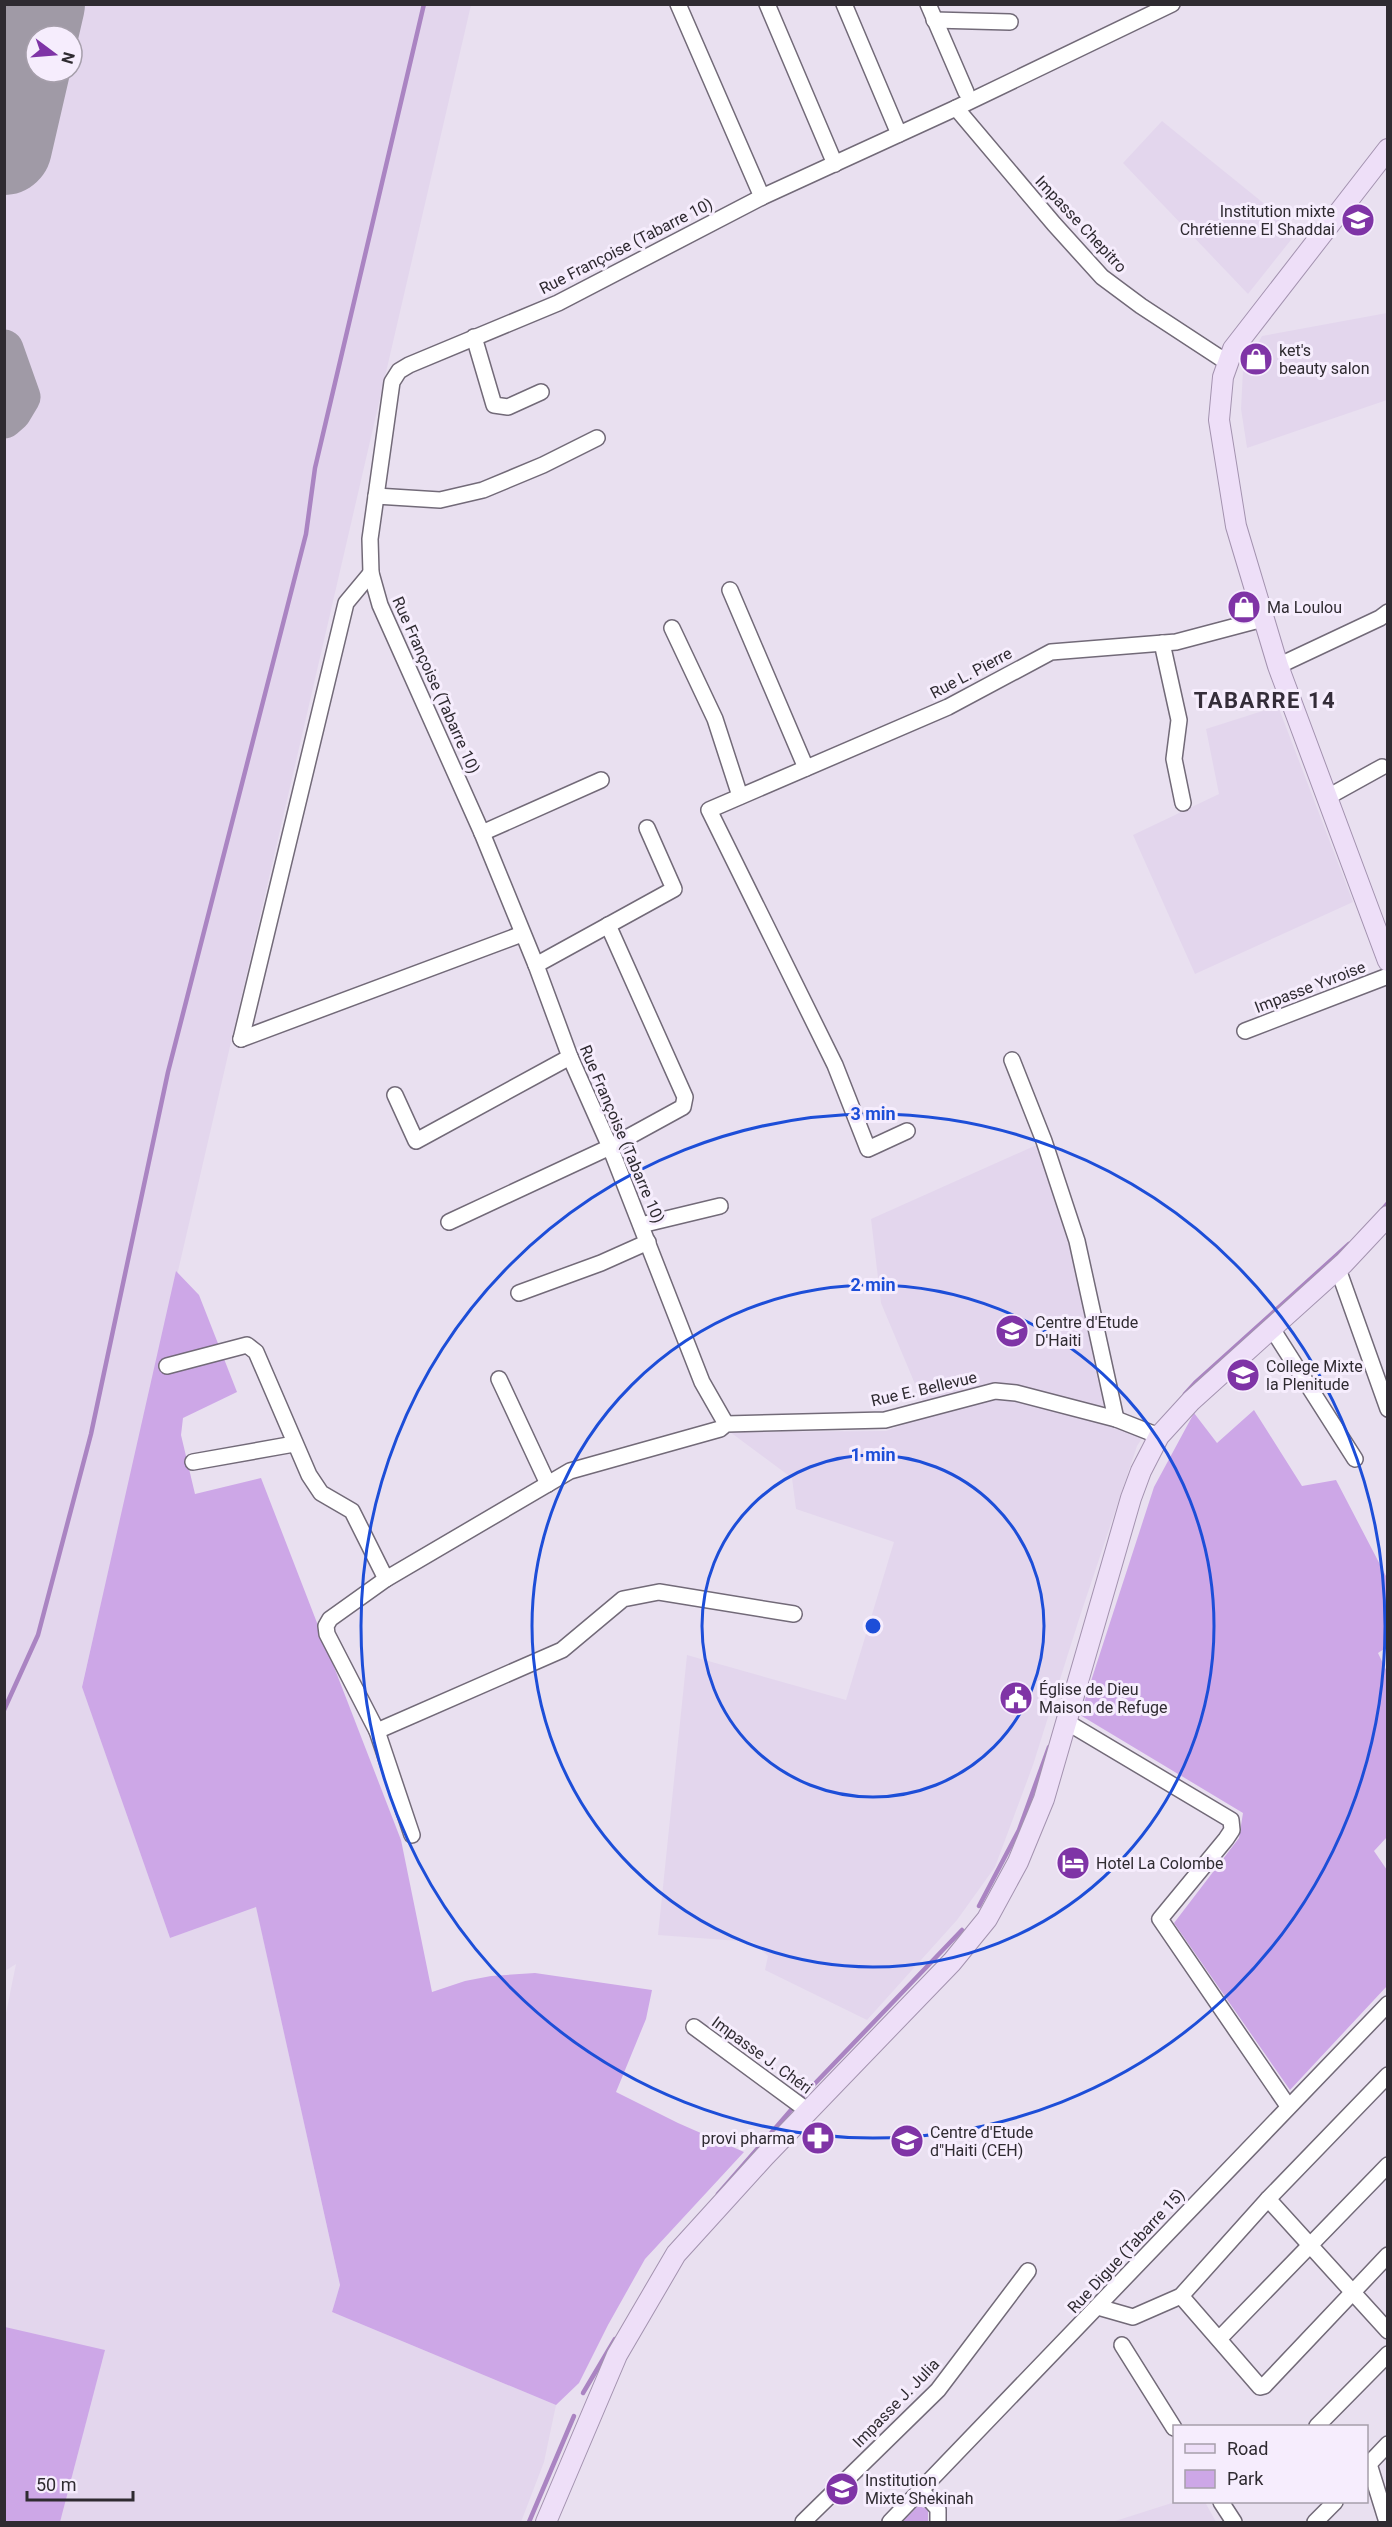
<svg xmlns="http://www.w3.org/2000/svg" width="1392" height="2527" font-family="Roboto,sans-serif">
	<style>
		.built { fill: #e3d6ed; fill-rule: evenodd }
		.green { fill: #cda7e7 }
		.lines { fill: none; stroke-linecap: round; stroke-linejoin: round }
		.stream { stroke: #aa84c2; stroke-width: 4.5 }
		.taxiway { stroke: #a09aa6; stroke-width: 39 }
		.runway { stroke: #a09aa6; stroke-width: 96 }
		.minor-casing { stroke: #726a78; stroke-width: 18 }
		.major-casing { stroke: #a392af; stroke-width: 22 }
		.minor { stroke: #fff; stroke-width: 15 }
		.major { stroke: #eedff8; stroke-width: 20 }
		.ring { fill: none; stroke: #1d4ed8; stroke-width: 3 }
		.labels { text-anchor: middle; dominant-baseline: central; stroke-width: 6; stroke-linejoin: round; paint-order: stroke }
		.poi-label { font-size: 16px; fill: #2f2b31; stroke: #f6edfd; text-anchor: start }
		.street-label { font-size: 16px; fill: #2f2b31; stroke: #f6edfd }
		.district-label { font-size: 22px; font-weight: bold; letter-spacing: 1.5px; fill: #342d39; stroke: #f6edfd }
		.centre { fill: #1d4ed8; stroke: #f6edfd; stroke-width: 3 }
		.ring-label { font-size: 18px; text-anchor: middle; font-weight: bold; fill: #1d4ed8; stroke: #f6edfd; stroke-width: 6; stroke-linejoin: round; paint-order: stroke }
	</style>
	<rect width="100%" height="100%" fill="#e9e0f0"/>
	<!-- built -->
	<g class="built">
		<path d="M5,5h466l-389,1681 88,252 86,-32 84,379 -8,27 224,93 -12,57 -23,60h-516l-1,-499 12,-59 -11,7zM36,36h36v36h-36z"/>
		<path d="M1162,121l136,110 -50,63 -125,-131z"/>
		<path d="M1387,313v87l-140,48 -6,-39 2,-40 19,-33z"/>
		<path d="M1278,706l75,196 -158,72 -62,-139 86,-41 -13,-65z"/>
		<path d="M1041,1143l28,74 43,204 34,11 -9,14 -57,170 -47,149 -38,102 -38,53 -90,100 -102,-50 3,-14 -15,-14 -95,-7 29,-280 159,45 48,-158 -98,-33 -4,-31 -62,-46 156,-1 42,-16 -47,-112 -10,-84z"/>
		<path d="M1175,2502h30l11,20h-104z"/>
	</g>
	<!-- green -->
	<g class="green">
		<path d="M176,1271l23,24 38,97 -54,26 -2,17 14,59 66,-16 140,362 31,152 33,-11 26,-5 44,-3 117,17 -6,29 -30,73 62,31 66,29 -99,107 -37,66 -29,58 -23,22 -224,-93 8,-27 -84,-378 -86,31 -88,-251z"/>
		<path d="M1254,1410l48,76 34,-6 51,98v69l-9,6 10,21 -1,163 -13,14 13,19v116l-97,104 -116,-167 65,-85 4,-25 -163,-98 74,-228 40,-74 23,30z"/>
		<path d="M5,2327l100,23 -45,172h-55z"/>
		<path d="M918,2506l10,3v13h-26z"/>
	</g>
	<g class="lines">
		<!-- stream -->
		<g class="stream">
			<path d="M1382,1210l6,-7"/>
			<path d="M1185,1394l10,-11 154,-139"/>
			<path d="M4,1710l34,-75 53,-201 77,-362 138,-538 9,-66 109,-464"/>
			<path d="M979,1906l40,-76 30,-83"/>
			<path d="M803,2096l159,-166"/>
			<path d="M718,2194l73,-84"/>
			<path d="M583,2393l32,-54"/>
			<path d="M529,2522l45,-106"/>
		</g>
		<!-- taxiway -->
		<path class="taxiway" d="M4,349l17,48 -9,15 -8,7"/>
		<!-- runway -->
		<path class="runway" d="M4,147l33,-143"/>
		<defs>
			<g id="minor">
				<path d="M678,4l84,193"/>
				<path d="M767,4l68,160"/>
				<path d="M844,4l55,130"/>
				<path d="M928,4l38,88"/>
				<path d="M934,20l76,2"/>
				<path d="M956,108l98,116 48,53 39,29 87,57"/>
				<path d="M474,337l20,68 14,2 33,-15"/>
				<path d="M376,496l64,4 43,-10 60,-25 54,-27"/>
				<path d="M730,590l76,178"/>
				<path d="M672,628l43,91 25,77"/>
				<path d="M1162,643l17,77 -5,39 9,44"/>
				<path d="M1278,666l102,-48 8,-6"/>
				<path d="M1326,798l56,-31"/>
				<path d="M482,833l119,-53"/>
				<path d="M536,965l138,-76 -27,-61"/>
				<path d="M1245,1031l143,-55"/>
				<path d="M241,1039l105,-436 25,-30"/>
				<path d="M241,1039l281,-105"/>
				<path d="M1012,1060l32,81 33,100 39,178"/>
				<path d="M395,1095l21,46 154,-84"/>
				<path d="M907,1131l-39,18 -33,-84 -126,-255 239,-103 103,-55 125,-10 87,-23"/>
				<path d="M449,1222l161,-75 73,-40 2,-10 -77,-172"/>
				<path d="M641,1225l79,-19"/>
				<path d="M1338,1269l50,140"/>
				<path d="M519,1293l82,-30 47,-21"/>
				<path d="M1271,1327l84,132"/>
				<path d="M167,1366l80,-21 9,7 53,123 12,18 31,18 34,68"/>
				<path d="M499,1379l49,105"/>
				<path d="M726,1424l-24,-42 -92,-235 -40,-90 -34,-92 -54,-132 -102,-228 -9,-32 -1,-34 22,-157 7,-11 10,-6 149,-62 204,-106 194,-89 216,-104"/>
				<path d="M193,1462l101,-18"/>
				<path d="M1065,1721l166,99 1,10 -6,9 -66,80 128,187"/>
				<path d="M377,1731l185,-81 61,-51 36,-7 135,22"/>
				<path d="M412,1835l-35,-104 -50,-97 -1,-8 4,-7 56,-40 184,-108 150,-42 6,-5 159,-4 110,-29 21,2 100,26 43,17"/>
				<path d="M694,2027l114,84"/>
				<path d="M1268,2199l120,132"/>
				<path d="M1181,2296l79,91 4,-1 124,-131"/>
				<path d="M1098,2307l35,10 48,-21 87,-97 120,-124"/>
				<path d="M1219,2339l169,-174"/>
				<path d="M1122,2345l52,83"/>
				<path d="M1317,2426l71,-72"/>
				<path d="M1369,2464l18,58"/>
				<path d="M1366,2467l22,-23"/>
				<path d="M921,2490l17,19v13"/>
				<path d="M1221,2502l13,20"/>
				<path d="M803,2522l135,-132 90,-119"/>
				<path d="M890,2522l498,-518"/>
				<path d="M1315,2522l20,-20"/>
			</g>
			<g id="major">
				<path d="M1388,149l-155,200 -10,28 -4,43 17,106 42,140 110,295"/>
				<path d="M546,2522l71,-167 59,-101 89,-98 187,-194 35,-43 31,-57 26,-63 87,-301 10,-27 18,-35 32,-35 153,-138 44,-47"/>
			</g>
		</defs>
		<!-- minor casing -->
		<use href="#minor" class="minor-casing"/>
		<!-- major casing -->
		<use href="#major" class="major-casing"/>
		<!-- minor -->
		<use href="#minor" class="minor"/>
		<!-- major -->
		<use href="#major" class="major"/>
	</g>
	<!-- distance rings -->
	<g class="ring">
		<circle cx="873" cy="1626" r="171"/>
		<circle cx="873" cy="1626" r="341"/>
		<circle cx="873" cy="1626" r="512"/>
	</g>
	<!-- icons -->
	<defs>
		<symbol id="school-disc" viewBox="-11 -11 22 22"><circle r="9.5" fill="#7f34a6" stroke="#f6edfd"/><path d="M0-5L7-2L0 1L-7-2ZM-4 1L0 2.5L4 1V4Q0 6-4 4Z" fill="#fff"/></symbol>
		<symbol id="shop-disc" viewBox="-11 -11 22 22"><circle r="9.5" fill="#7f34a6" stroke="#f6edfd"/><path d="M-5-2.5h2.3a2.7 3.5 0 0 1 5.4 0H5L5.5 6h-11ZM-1.5-2.5h3a1.5 2.3 0 0 0-3 0Z" fill="#fff"/></symbol>
		<symbol id="civic-disc" viewBox="-11 -11 22 22"><circle r="9.5" fill="#7f34a6" stroke="#f6edfd"/><path d="M-.6-6.5H3V-4.5H.6V-3L4-1V1h2V6H-6V1h2V-1L-.6-3ZM-1.2 2.5V6h2.4V2.5Z" fill="#fff"/></symbol>
		<symbol id="hotel-disc" viewBox="-11 -11 22 22"><circle r="9.5" fill="#7f34a6" stroke="#f6edfd"/><path d="M-6-4.5h1.5V1H6V5H4.5V3h-9V5H-6ZM-4 0a1.8 1.8 0 1 1 3.6 0ZM.5 0V-2.5h3Q6-2.5 6 0Z" fill="#fff"/></symbol>
		<symbol id="pharmacy-disc" viewBox="-11 -11 22 22"><circle r="9.5" fill="#7f34a6" stroke="#f6edfd"/><path d="M-2-6h4v4h4v4h-4v4h-4v-4h-4v-4h4Z" fill="#fff"/></symbol>
	</defs>
	<g fill-rule="evenodd">
		<use href="#school-disc" x="1339" y="201" width="38" height="38"/>
		<use href="#shop-disc" x="1237" y="340" width="38" height="38"/>
		<use href="#shop-disc" x="1225" y="588" width="38" height="38"/>
		<use href="#school-disc" x="993" y="1312" width="38" height="38"/>
		<use href="#school-disc" x="1224" y="1356" width="38" height="38"/>
		<use href="#civic-disc" x="997" y="1679" width="38" height="38"/>
		<use href="#hotel-disc" x="1054" y="1844" width="38" height="38"/>
		<use href="#pharmacy-disc" x="799" y="2119" width="38" height="38"/>
		<use href="#school-disc" x="888" y="2122" width="38" height="38"/>
		<use href="#school-disc" x="823" y="2470" width="38" height="38"/>
	</g>
	<g class="labels">
		<!-- poi labels -->
		<g class="poi-label">
			<text x="1335" y="211" text-anchor="end">Institution mixte<tspan x="1335" dy="18">Chrétienne El Shaddai</tspan></text>
			<text x="1279" y="350">ket's<tspan x="1279" dy="18">beauty salon</tspan></text>
			<text x="1267" y="607">Ma Loulou</text>
			<text x="1035" y="1322">Centre d'Etude<tspan x="1035" dy="18">D'Haiti</tspan></text>
			<text x="1266" y="1366">College Mixte<tspan x="1266" dy="18">la Plenitude</tspan></text>
			<text x="1039" y="1689">Église de Dieu<tspan x="1039" dy="18">Maison de Refuge</tspan></text>
			<text x="1096" y="1863">Hotel La Colombe</text>
			<text x="930" y="2132">Centre d'Etude<tspan x="930" dy="18">d"Haiti (CEH)</tspan></text>
			<text x="795" y="2138" text-anchor="end">provi pharma</text>
			<text x="865" y="2480">Institution<tspan x="865" dy="18">Mixte Shekinah</tspan></text>
		</g>
		<!-- street labels -->
		<g class="street-label">
			<text transform="translate(1081 224) rotate(47)">Impasse Chepitro</text>
			<text transform="translate(626 246) rotate(-27)">Rue Françoise (Tabarre 10)</text>
			<text transform="translate(971 673) rotate(-28)">Rue L. Pierre</text>
			<text transform="translate(436 685) rotate(66)">Rue Françoise (Tabarre 10)</text>
			<text transform="translate(1310 987) rotate(-21)">Impasse Yvroise</text>
			<text transform="translate(622 1134) rotate(67)">Rue Françoise (Tabarre 10)</text>
			<text transform="translate(924 1389) rotate(-13)">Rue E. Bellevue</text>
			<text transform="translate(762 2055) rotate(36)">Impasse J. Chéri</text>
			<text transform="translate(1126 2251) rotate(-47)">Rue Digue (Tabarre 15)</text>
			<text transform="translate(896 2403) rotate(-46)">Impasse J. Julia</text>
		</g>
		<!-- district labels -->
		<g class="district-label">
			<text x="1265" y="700">TABARRE 14</text>
		</g>
	</g>
	<circle cx="873" cy="1626" r="9" class="centre"/>
	<g class="ring-label">
		<text x="873" y="1120">3 min</text>
		<text x="873" y="1291">2 min</text>
		<text x="873" y="1461">1 min</text>
	</g>
	<!-- border -->
	<rect width="1392" height="2527" fill="none" stroke="#2f2b31" stroke-width="12"/>
	<!-- legend -->
	<rect x="1173" y="2425" width="195" height="78" fill="#f6edfd" stroke="#a69fab" stroke-width="1.5"/>
	<rect x="1185" y="2444" width="30" height="9" fill="#eedff8" stroke="#a69fab" stroke-width="1.5"/>
	<text x="1227" y="2455" font-size="18" fill="#2f2b31">Road</text>
	<rect x="1185" y="2470" width="30" height="18" fill="#cda7e7" stroke="#a69fab" stroke-width="1.5"/>
	<text x="1227" y="2485" font-size="18" fill="#2f2b31">Park</text>
	<!-- north arrow -->
	<g transform="translate(54 54) rotate(106)"><circle r="28" fill="#f6edfd" stroke="#a69fab" stroke-width="1.5"/>
	<path d="M0-4.5L10 22L0 15L-10 22Z" fill="#7f34a6"/>
	<text y="-9" font-size="16" font-weight="bold" text-anchor="middle" fill="#2f2b31">N</text>
	</g>
	<!-- scale -->
	<path d="M27 2491v9h106v-9" fill="none" stroke="#2f2b31" stroke-width="3"/>
	<text x="36" y="2491" font-size="18" fill="#2f2b31" stroke="#f6edfd" stroke-width="4.5" paint-order="stroke">50 m</text>
</svg>
